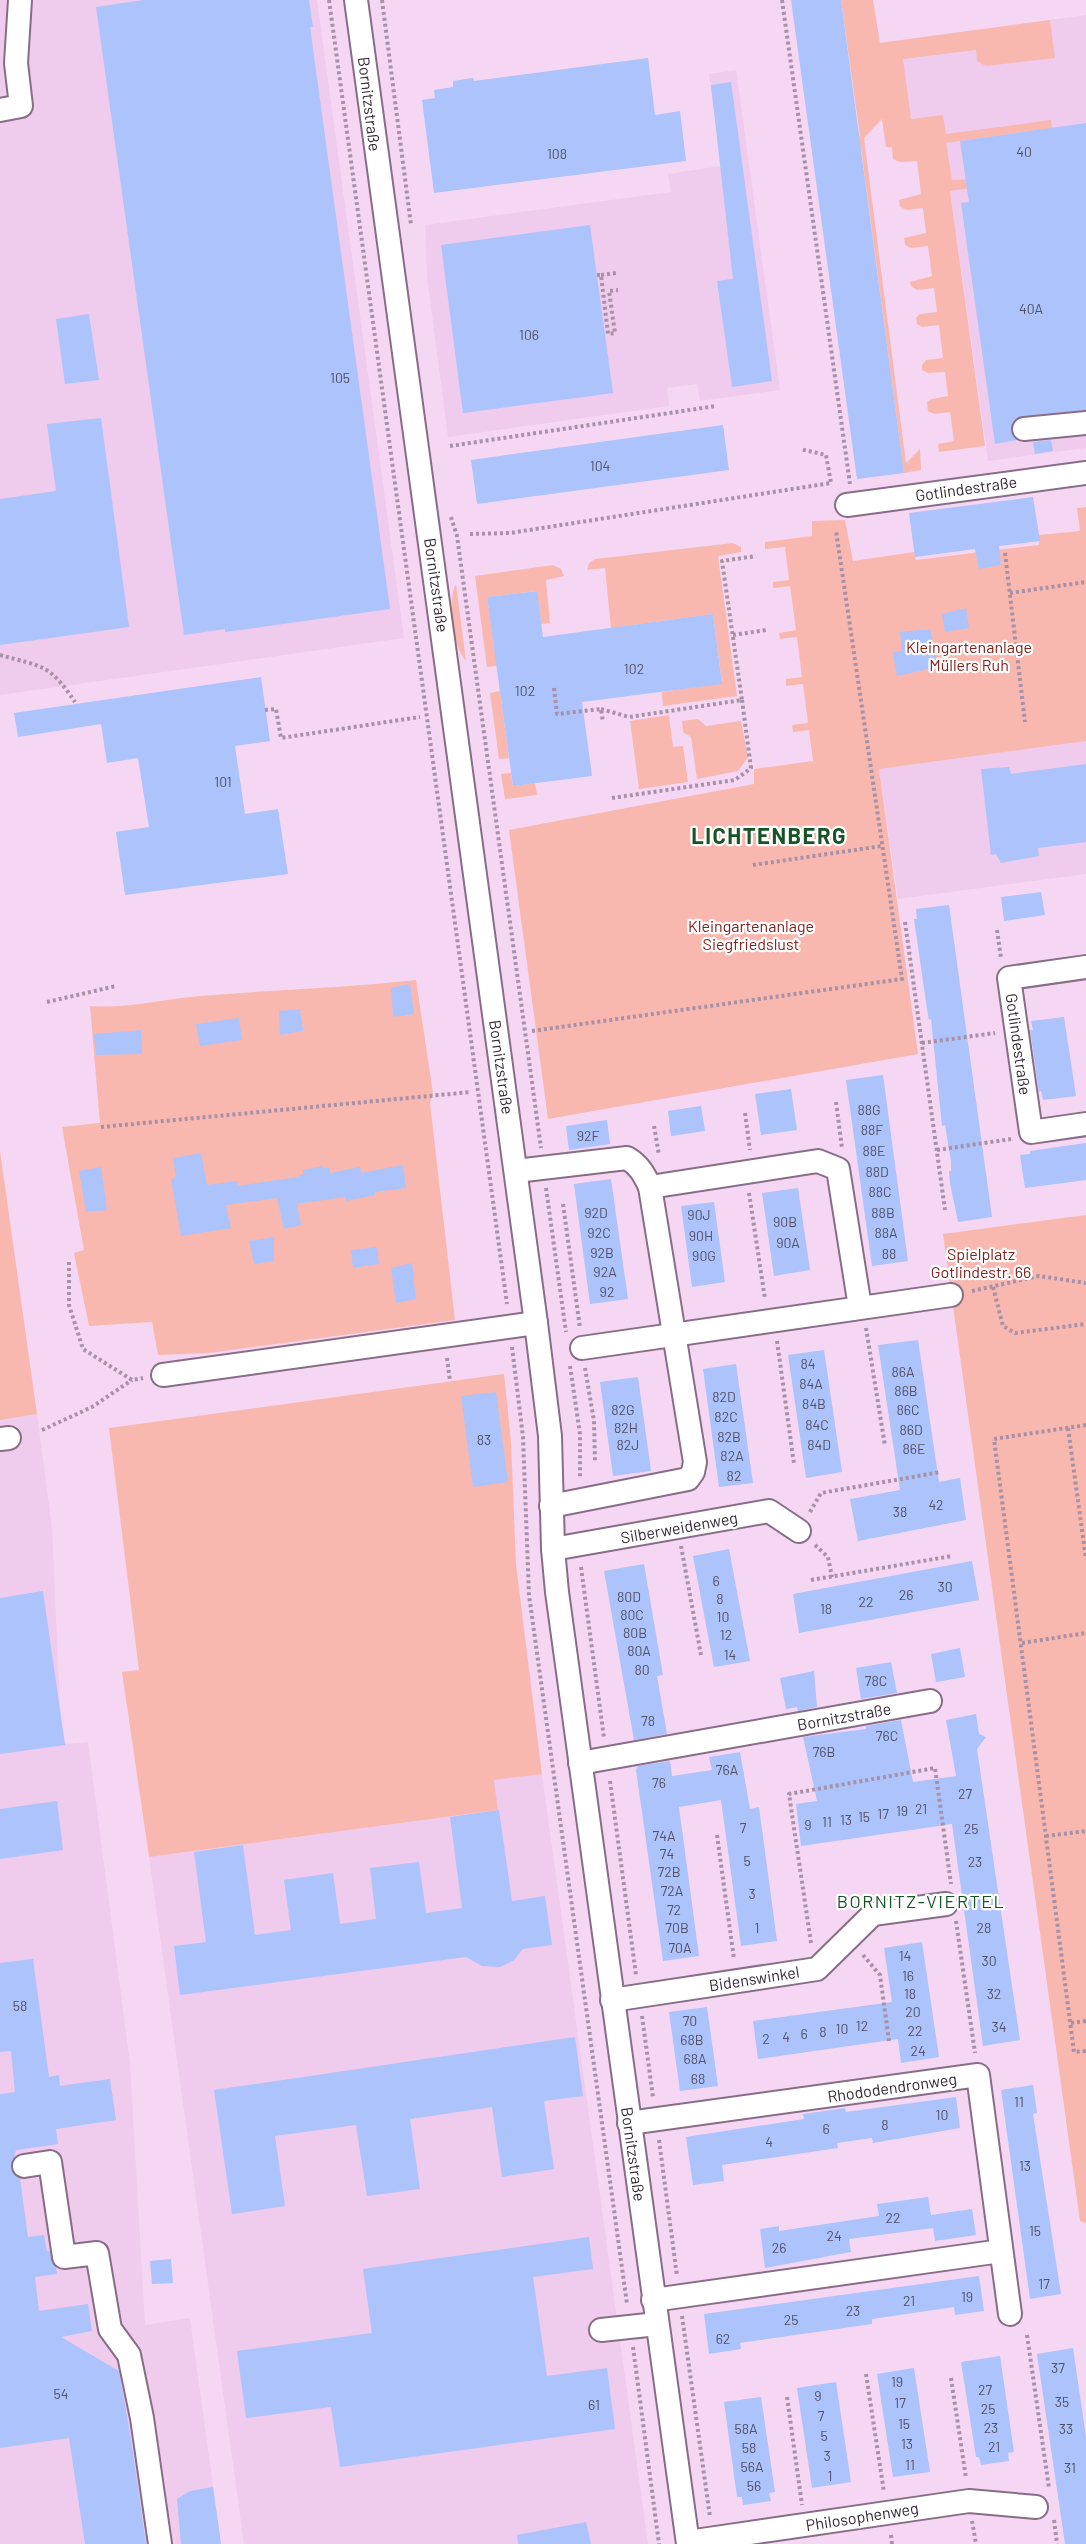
<svg xmlns="http://www.w3.org/2000/svg" width="1086" height="2544" font-family="Barlow,sans-serif">
	<style>
		.built { fill: #efcbed }
		.green { fill: #f9b8af }
		.building { fill: #acc3fb }
		.lines { fill: none; stroke-linecap: round; stroke-linejoin: round }
		.minor-casing { stroke: #886d87; stroke-width: 26 }
		.path { stroke: #a891a7; stroke-width: 4; stroke-dasharray: 3 3; stroke-linecap: butt }
		.minor { stroke: #fff; stroke-width: 22 }
		.labels { text-anchor: middle; dominant-baseline: central; stroke-width: 4.5; stroke-linejoin: round; paint-order: stroke }
		.number-label { font-size: 14px; fill: #535066 }
		.street-label { font-size: 16px; fill: #352a34; stroke: #fff }
		.park-label { font-size: 16px; fill: #83201b; stroke: #fff }
		.neighbourhood-label { font-size: 18px; letter-spacing: 1.5px; fill: #165425; stroke: #fff }
		.district-label { font-size: 22px; font-weight: bold; letter-spacing: 1.5px; fill: #165425; stroke: #fff }
	</style>
	<rect width="100%" height="100%" fill="#f5d7f4"/>
	<!-- built -->
	<g class="built">
		<path d="M0,0h317l87,638 -404,57z"/>
		<path d="M1086,15v433l-98,13 -45,-322 -57,8 -14,-103z"/>
		<path d="M736,70l44,320 -80,11 -3,-17 -30,4 2,18 -221,31 -21,-161 -2,-51 246,-33 -3,-18 53,-8 -12,-92z"/>
		<path d="M1086,741v133l-188,25 -19,-130z"/>
		<path d="M37,1414l15,114 8,180 5,36 23,-2 42,321 15,262 45,-7 31,226h-221v-1124z"/>
		<path d="M542,1774l106,770h-404l-95,-687 349,-47 -4,-30z"/>
	</g>
	<!-- green -->
	<g class="green">
		<path d="M841,0h32l7,43 170,-23 5,38 -69,8 -9,-5 -1,-11 -73,9 8,60 32,-4 3,19 105,-14 1,8 -106,15 6,37 98,-3 -100,14 35,255 -46,6 -1,-8 16,-3 -4,-29 -16,2 -6,-3 -1,-9 5,-3 16,-3 -3,-24 -17,1 -6,-3v-5l4,-5 17,-2 -4,-33 -17,2 -5,-3 -1,-6 4,-4 17,-2 -3,-24 -17,2 -6,-4 -1,-4 22,-6 -4,-30 -17,2 -6,-3 -1,-7 22,-5 -3,-25 -16,2 -7,-3 -1,-7 22,-6 -4,-33 -17,1 -7,-3 -1,-12h-6l-4,-28 -18,19 42,325 14,-14 1,21 -17,3 -43,-325 -7,-11 6,-1z"/>
		<path d="M1086,507v234l-207,28 39,285 -370,65 -39,-289 245,-46v-15l59,-8 -4,-31 -16,2 -1,-7 16,-2 -5,-39 -17,2v-7l16,-2 -5,-40 -17,2 -1,-6 17,-3 -6,-44 -17,2v-6l16,-2 -4,-33 -20,2v-7l47,-6v-15l33,-1 8,41 61,-9 2,8 123,-15v-10l41,-4 -3,-23z"/>
		<path d="M733,543l8,4v5l-23,4 19,140 -74,10 -1,-14 60,-9 -9,-69 -102,14 -6,-60 -18,2 2,-7 6,-4z"/>
		<path d="M553,565l8,4 3,7 -18,4 4,43 -9,1 -5,-33 -49,6 10,69 -10,1 -12,-91z"/>
		<path d="M456,584l10,77c-13,-13 -19,-61 -10,-77z"/>
		<path d="M500,691l9,67 -10,1 -9,-66z"/>
		<path d="M669,715l4,32 10,-1 5,36 -49,7 -9,-68z"/>
		<path d="M698,719l8,7 35,-5 7,36 -10,14 -41,8 -6,-42 -8,-5 -1,-11z"/>
		<path d="M511,773l2,13 22,-3 2,12 -32,4 -4,-25z"/>
		<path d="M416,980l17,113 -3,10 25,217 -246,33 -51,2 -6,-33 -63,4 -15,-73 10,-3 -22,-123 38,-4 -10,-117c37,3 73,-7 110,-10 72,-6 144,-8 216,-16z"/>
		<path d="M0,1151l37,263 -37,6z"/>
		<path d="M1086,1215v1008l-6,-2 -137,-987z"/>
		<path d="M504,1374l7,67 5,123 26,210 -48,6 4,30 -349,47 -27,-185 17,-2 -30,-242z"/>
	</g>
	<!-- building -->
	<g class="building">
		<path d="M143,0h166l4,27h-3l80,582 -165,23v-3l-41,6 -88,-628z"/>
		<path d="M791,0h50l63,473 -47,6z"/>
		<path d="M648,58l7,57 25,-4 6,50 -252,32 -12,-93 13,-2 -1,-8 19,-3v-6l20,-3 1,3z"/>
		<path d="M731,82l41,299 -40,6 -15,-106 16,-2 -22,-194z"/>
		<path d="M1086,123v287l-64,6 -10,8 -1,7 6,9 -22,4 -34,-241 8,-1 -9,-61z"/>
		<path d="M590,225l23,168 -150,20 -22,-168z"/>
		<path d="M89,314l10,66 -34,4 -9,-65z"/>
		<path d="M101,418l28,209 -129,18v-146l56,-8 -9,-67z"/>
		<path d="M723,425l6,45 -252,34 -6,-44z"/>
		<path d="M1051,440l2,11 -18,3 -2,-12z"/>
		<path d="M1033,497l7,44 -41,5 2,19 -22,4 -4,-20 -60,8 -6,-44z"/>
		<path d="M537,591l6,46 170,-23 9,70 -140,18 10,74 -79,10 -26,-189z"/>
		<path d="M966,608l3,20 -24,4 -3,-18z"/>
		<path d="M930,629l8,38 -41,9 -4,-24 9,-1 -2,-19z"/>
		<path d="M261,677l9,64 -35,5 10,68 33,-5 10,65 -163,21 -9,-63 33,-5 -11,-69 -31,5 -6,-39 -83,13 -4,-24z"/>
		<path d="M1086,764v78l-48,6 1,8 -38,7 -5,-9 -5,1 -10,-86 28,-2 2,7z"/>
		<path d="M1041,892l4,23 -41,6 -3,-24z"/>
		<path d="M949,905l43,312 -34,5 -8,-39 -1,-12h2v-10l-6,-36 -3,1 -11,-107 -2,1 -2,-11 -13,-90h3l-1,-10z"/>
		<path d="M410,984l4,30 -21,3 -2,-29z"/>
		<path d="M300,1009l3,22 -23,4 -1,-24z"/>
		<path d="M1064,1017l12,79 -33,4 -2,-9 -2,1 -9,-62h3l-2,-9z"/>
		<path d="M239,1018l3,22 -42,6 -4,-22z"/>
		<path d="M141,1030l1,24 -46,1 -2,-21z"/>
		<path d="M883,1075l25,186 -36,5 -26,-186z"/>
		<path d="M791,1089l6,41 -36,5 -6,-41z"/>
		<path d="M701,1106l4,25 -34,5 -3,-25z"/>
		<path d="M607,1120l3,24 -41,6 -3,-24z"/>
		<path d="M1086,1143v37l-61,8 -5,-33 10,-1v-3z"/>
		<path d="M201,1153l6,32 30,-4 1,5 59,-9 6,-3v-4l20,-4v2l6,-1 1,6 30,-6 1,6 42,-8 3,23 -31,4v3l-29,6 -1,-4 -48,7 4,21 -17,4 -7,-31 -51,7 5,23 -50,8 -10,-57 5,-1 -3,-20z"/>
		<path d="M101,1167l6,43 -21,2 -7,-41z"/>
		<path d="M611,1179l17,120 -38,5 -16,-120z"/>
		<path d="M798,1188l12,82 -36,6 -12,-83z"/>
		<path d="M714,1202l11,80 -33,5 -11,-81z"/>
		<path d="M274,1237v24l-20,3 -5,-23z"/>
		<path d="M377,1247l2,17 -26,4 -2,-18z"/>
		<path d="M412,1263l4,36 -20,4 -5,-35z"/>
		<path d="M918,1340l21,142 21,-4 6,42 -108,21 -8,-42 50,-9 -22,-145z"/>
		<path d="M824,1350l18,122 -36,6 -18,-123z"/>
		<path d="M736,1364l17,119 -34,4 -16,-118z"/>
		<path d="M638,1377l13,94 -38,5 -13,-94z"/>
		<path d="M496,1392l12,90 -35,5 -12,-91z"/>
		<path d="M729,1549l21,112 -36,6 -21,-111z"/>
		<path d="M972,1561l7,39 -180,33 -6,-39z"/>
		<path d="M644,1564l19,111 -6,1 10,58 -33,6 -30,-169z"/>
		<path d="M43,1591l22,154 -65,9v-156z"/>
		<path d="M960,1648l5,29 -29,5 -5,-28z"/>
		<path d="M891,1662l6,31 -36,6 -5,-31z"/>
		<path d="M814,1671l3,36 -19,4 -1,-4 -11,2 -6,-31z"/>
		<path d="M976,1714l3,20 7,3 -9,12 43,291 -37,6 -31,-222 -151,22 -5,-42 21,-3 -14,-64 63,-8v-3l35,-6 12,62 43,-6 -10,-56z"/>
		<path d="M740,1752l10,57 9,-2 18,134 -36,5 -20,-146 -42,7 20,149 -36,5 -27,-191 2,-4 32,-5 2,15 40,-6 -3,-13z"/>
		<path d="M57,1801l6,49 -63,9v-50z"/>
		<path d="M499,1810l13,91 33,-5 7,49 -29,4 -9,11 -14,7 -18,-1 -16,-9 -286,38 -6,-49 32,-4 -12,-90 49,-7 12,90 36,-5 -7,-50 49,-7 7,51 36,-5 -6,-51 49,-6 7,51 36,-5 -12,-91z"/>
		<path d="M922,1942l17,115 -38,6 -3,-24 -140,20 -5,-38 139,-19 -8,-54z"/>
		<path d="M33,1959l16,118 10,-2 1,11 50,-7 6,41 -60,9 2,15 -42,6 -5,19 9,10 8,58 16,-2 3,16h2l7,16 1,7 -22,3 4,34 49,-7 4,27 -31,6 58,34 12,68 15,105h-61l-16,-106 -69,10v-354l15,-2 -4,-41 -11,1v-89z"/>
		<path d="M707,2007l11,79 -38,5 -11,-79z"/>
		<path d="M575,2037l8,59 -39,5 10,68 -52,8 -10,-70 -82,12 10,70 -53,7 -11,-71 -81,11 10,70 -53,8 -18,-124z"/>
		<path d="M1033,2085l4,28 -4,1 28,180 -31,5 -29,-209z"/>
		<path d="M956,2097l4,31 -87,15 -1,-5 -35,5 1,5 -116,17 2,16 -31,4 -7,-48 118,-18 -1,-5 42,-6 1,4z"/>
		<path d="M928,2197l3,18 41,-6 4,26 -41,6 -2,-13 -84,11 2,13 -86,16 -5,-39 19,-3v5l100,-15 -2,-12z"/>
		<path d="M589,2237l4,32 -60,8 14,99 60,-8 8,61 -275,38 -9,-60 -85,11 -9,-67 135,-18 -9,-64z"/>
		<path d="M171,2259l2,24 -21,1 -2,-23z"/>
		<path d="M979,2276l5,35 -29,4 -1,-8 -82,12v5l-132,19 1,6 -32,5 -5,-40z"/>
		<path d="M1073,2348l13,89v107h-21l-28,-190z"/>
		<path d="M1000,2356l14,96 -6,1 1,8 -28,4 -2,-8h-3l-15,-95z"/>
		<path d="M914,2368l16,104 -37,5 -16,-103z"/>
		<path d="M836,2382l15,100 -39,6 -15,-100z"/>
		<path d="M761,2397l14,95 -6,1 2,8 -28,4 -1,-8h-5l-13,-95z"/>
		<path d="M213,2487l8,57h-40l-4,-45 13,-8z"/>
		<path d="M586,2522l5,22h-73l-1,-9z"/>
	</g>
	<g class="lines">
		<defs>
			<g id="minor">
				<path d="M356,0l180,1323 14,113 3,113 4,43 131,952"/>
				<path d="M0,110l21,-4 -5,-43 4,-63"/>
				<path d="M1024,429l62,-6"/>
				<path d="M847,505l239,-32"/>
				<path d="M1086,967l-77,11 22,154 55,-8"/>
				<path d="M516,1171l111,-13c12,7 17,16 23,29l45,275 -2,10 -5,7 -137,27"/>
				<path d="M650,1187l168,-26 20,8 22,138"/>
				<path d="M582,1348l369,-53"/>
				<path d="M163,1375l373,-52"/>
				<path d="M0,1439l9,-1"/>
				<path d="M553,1549l216,-38 30,20"/>
				<path d="M580,1763l350,-62"/>
				<path d="M612,2000l205,-31 56,-55 73,-10"/>
				<path d="M629,2123l349,-48 32,239"/>
				<path d="M24,2166l26,-4 14,95 33,-4 13,76 19,26 13,63 18,126"/>
				<path d="M653,2300l348,-49"/>
				<path d="M601,2330l56,-6"/>
				<path d="M688,2542l281,-41 67,6"/>
			</g>
		</defs>
		<!-- minor casing -->
		<use href="#minor" class="minor-casing"/>
		<!-- path -->
		<g class="path">
			<path d="M329,0l178,1304"/>
			<path d="M382,0l29,225"/>
			<path d="M782,0l68,484"/>
			<path d="M597,275h4l7,59 7,-1 -6,-42 9,-1"/>
			<path d="M601,275l15,-2"/>
			<path d="M450,446l266,-40"/>
			<path d="M451,517l6,19 84,612"/>
			<path d="M470,534l40,-1 321,-50 -5,-28 -26,-6"/>
			<path d="M1005,553l20,169"/>
			<path d="M1010,593l76,-11"/>
			<path d="M733,635l33,-5"/>
			<path d="M0,655c42,12 49,8 75,47"/>
			<path d="M554,688l3,26 44,-5 2,13"/>
			<path d="M601,709l28,8 113,-17 -20,-139 34,-5"/>
			<path d="M265,710l11,-1 5,29 139,-21"/>
			<path d="M612,798l123,-18 16,-12 -9,-68"/>
			<path d="M753,865l129,-19"/>
			<path d="M905,922l40,288"/>
			<path d="M997,930l4,28"/>
			<path d="M47,1002l69,-16"/>
			<path d="M532,1031l370,-52 -66,-448"/>
			<path d="M922,1043l73,-10"/>
			<path d="M836,1102l6,46"/>
			<path d="M745,1113l5,37"/>
			<path d="M654,1126l5,29"/>
			<path d="M101,1127l370,-35"/>
			<path d="M937,1150l74,-11"/>
			<path d="M546,1188l20,144"/>
			<path d="M749,1193l16,106"/>
			<path d="M563,1204l17,124"/>
			<path d="M69,1262v43l14,44 49,31 11,-2"/>
			<path d="M993,1287l10,39 12,7 71,-9"/>
			<path d="M972,1291l67,-15 47,7"/>
			<path d="M866,1328l19,118"/>
			<path d="M777,1341l17,123"/>
			<path d="M512,1347l11,90 6,158 98,709"/>
			<path d="M447,1358l3,23"/>
			<path d="M570,1366l10,68v44"/>
			<path d="M585,1368l9,53 1,41"/>
			<path d="M1086,1425l-92,14 80,613 12,-1"/>
			<path d="M1068,1428l18,131"/>
			<path d="M42,1430l50,-23 40,-27"/>
			<path d="M810,1512l11,-19 120,-21"/>
			<path d="M815,1545l13,12 4,20"/>
			<path d="M681,1546l20,109"/>
			<path d="M581,1567l23,171"/>
			<path d="M811,1580l141,-24"/>
			<path d="M1022,1643l64,-10"/>
			<path d="M610,1781l26,194"/>
			<path d="M717,1835l17,124"/>
			<path d="M1046,1836l40,-5"/>
			<path d="M956,1921l19,132"/>
			<path d="M811,1943l-22,-149 146,-26 16,116"/>
			<path d="M863,1955l17,20 9,66"/>
			<path d="M642,2016l11,81"/>
			<path d="M1071,2023l15,-2"/>
			<path d="M659,2140l18,136"/>
			<path d="M682,2316l28,201"/>
			<path d="M1027,2335l22,153"/>
			<path d="M633,2347l26,197"/>
			<path d="M866,2374l18,118"/>
			<path d="M951,2378l15,100"/>
			<path d="M787,2397l15,108"/>
			<path d="M1054,2520l3,24"/>
			<path d="M972,2521l4,23"/>
			<path d="M891,2535l1,9"/>
		</g>
		<!-- minor -->
		<use href="#minor" class="minor"/>
	</g>
	<g class="labels">
		<!-- number labels -->
		<g class="number-label">
			<text x="1024" y="151">40</text>
			<text x="557" y="153">108</text>
			<text x="1031" y="308">40A</text>
			<text x="529" y="334">106</text>
			<text x="340" y="377">105</text>
			<text x="600" y="465">104</text>
			<text x="634" y="668">102</text>
			<text x="525" y="690">102</text>
			<text x="223" y="781">101</text>
			<text x="869" y="1109">88G</text>
			<text x="872" y="1129">88F</text>
			<text x="588" y="1135">92F</text>
			<text x="874" y="1150">88E</text>
			<text x="877" y="1171">88D</text>
			<text x="880" y="1191">88C</text>
			<text x="596" y="1212">92D</text>
			<text x="883" y="1212">88B</text>
			<text x="699" y="1214">90J</text>
			<text x="785" y="1221">90B</text>
			<text x="599" y="1232">92C</text>
			<text x="886" y="1232">88A</text>
			<text x="701" y="1235">90H</text>
			<text x="788" y="1242">90A</text>
			<text x="602" y="1252">92B</text>
			<text x="889" y="1253">88</text>
			<text x="704" y="1255">90G</text>
			<text x="605" y="1271">92A</text>
			<text x="607" y="1291">92</text>
			<text x="808" y="1363">84</text>
			<text x="903" y="1371">86A</text>
			<text x="811" y="1383">84A</text>
			<text x="906" y="1390">86B</text>
			<text x="724" y="1396">82D</text>
			<text x="814" y="1403">84B</text>
			<text x="623" y="1409">82G</text>
			<text x="908" y="1409">86C</text>
			<text x="726" y="1416">82C</text>
			<text x="817" y="1424">84C</text>
			<text x="626" y="1427">82H</text>
			<text x="911" y="1429">86D</text>
			<text x="729" y="1436">82B</text>
			<text x="484" y="1439">83</text>
			<text x="628" y="1444">82J</text>
			<text x="819" y="1444">84D</text>
			<text x="914" y="1448">86E</text>
			<text x="732" y="1455">82A</text>
			<text x="734" y="1475">82</text>
			<text x="936" y="1504">42</text>
			<text x="900" y="1511">38</text>
			<text x="716" y="1580">6</text>
			<text x="945" y="1586">30</text>
			<text x="906" y="1594">26</text>
			<text x="629" y="1596">80D</text>
			<text x="720" y="1598">8</text>
			<text x="866" y="1601">22</text>
			<text x="826" y="1608">18</text>
			<text x="632" y="1614">80C</text>
			<text x="723" y="1616">10</text>
			<text x="635" y="1632">80B</text>
			<text x="726" y="1634">12</text>
			<text x="639" y="1650">80A</text>
			<text x="730" y="1654">14</text>
			<text x="642" y="1669">80</text>
			<text x="876" y="1680">78C</text>
			<text x="648" y="1720">78</text>
			<text x="887" y="1735">76C</text>
			<text x="824" y="1751">76B</text>
			<text x="727" y="1769">76A</text>
			<text x="659" y="1782">76</text>
			<text x="965" y="1793">27</text>
			<text x="921" y="1808">21</text>
			<text x="902" y="1810">19</text>
			<text x="883" y="1813">17</text>
			<text x="864" y="1816">15</text>
			<text x="846" y="1819">13</text>
			<text x="827" y="1821">11</text>
			<text x="808" y="1824">9</text>
			<text x="743" y="1827">7</text>
			<text x="971" y="1828">25</text>
			<text x="664" y="1835">74A</text>
			<text x="667" y="1853">74</text>
			<text x="747" y="1860">5</text>
			<text x="975" y="1861">23</text>
			<text x="669" y="1871">72B</text>
			<text x="672" y="1890">72A</text>
			<text x="752" y="1893">3</text>
			<text x="674" y="1909">72</text>
			<text x="677" y="1927">70B</text>
			<text x="757" y="1927">1</text>
			<text x="984" y="1927">28</text>
			<text x="680" y="1947">70A</text>
			<text x="905" y="1955">14</text>
			<text x="989" y="1960">30</text>
			<text x="908" y="1975">16</text>
			<text x="910" y="1993">18</text>
			<text x="994" y="1993">32</text>
			<text x="20" y="2005">58</text>
			<text x="913" y="2011">20</text>
			<text x="690" y="2020">70</text>
			<text x="862" y="2025">12</text>
			<text x="999" y="2026">34</text>
			<text x="842" y="2028">10</text>
			<text x="915" y="2030">22</text>
			<text x="823" y="2031">8</text>
			<text x="804" y="2033">6</text>
			<text x="786" y="2036">4</text>
			<text x="766" y="2038">2</text>
			<text x="692" y="2039">68B</text>
			<text x="918" y="2050">24</text>
			<text x="695" y="2058">68A</text>
			<text x="698" y="2078">68</text>
			<text x="1019" y="2101">11</text>
			<text x="942" y="2114">10</text>
			<text x="885" y="2124">8</text>
			<text x="826" y="2128">6</text>
			<text x="769" y="2141">4</text>
			<text x="1025" y="2165">13</text>
			<text x="893" y="2217">22</text>
			<text x="1035" y="2230">15</text>
			<text x="834" y="2235">24</text>
			<text x="779" y="2247">26</text>
			<text x="1044" y="2283">17</text>
			<text x="967" y="2296">19</text>
			<text x="909" y="2300">21</text>
			<text x="853" y="2310">23</text>
			<text x="791" y="2319">25</text>
			<text x="723" y="2338">62</text>
			<text x="1058" y="2367">37</text>
			<text x="897" y="2381">19</text>
			<text x="985" y="2389">27</text>
			<text x="61" y="2393">54</text>
			<text x="818" y="2395">9</text>
			<text x="1062" y="2401">35</text>
			<text x="900" y="2402">17</text>
			<text x="594" y="2404">61</text>
			<text x="988" y="2408">25</text>
			<text x="821" y="2415">7</text>
			<text x="904" y="2423">15</text>
			<text x="991" y="2427">23</text>
			<text x="746" y="2428">58A</text>
			<text x="1066" y="2428">33</text>
			<text x="824" y="2435">5</text>
			<text x="907" y="2443">13</text>
			<text x="994" y="2446">21</text>
			<text x="749" y="2447">58</text>
			<text x="827" y="2455">3</text>
			<text x="910" y="2464">11</text>
			<text x="752" y="2466">56A</text>
			<text x="1070" y="2467">31</text>
			<text x="830" y="2475">1</text>
			<text x="754" y="2485">56</text>
		</g>
		<!-- street labels -->
		<g class="street-label">
			<text transform="translate(370 104) rotate(83)">Bornitzstraße</text>
			<text transform="translate(966 488) rotate(-8)">Gotlindestraße</text>
			<text transform="translate(437 585) rotate(82)">Bornitzstraße</text>
			<text transform="translate(1019 1044) rotate(82)">Gotlindestraße</text>
			<text transform="translate(502 1067) rotate(82)">Bornitzstraße</text>
			<text transform="translate(679 1527) rotate(-10)">Silberweidenweg</text>
			<text transform="translate(844 1716) rotate(-10)">Bornitzstraße</text>
			<text transform="translate(754 1978) rotate(-9)">Bidenswinkel</text>
			<text transform="translate(892 2087) rotate(-8)">Rhododendronweg</text>
			<text transform="translate(634 2154) rotate(82)">Bornitzstraße</text>
			<text transform="translate(862 2516) rotate(-9)">Philosophenweg</text>
		</g>
		<!-- park labels -->
		<g class="park-label">
			<text x="969" y="646">Kleingartenanlage<tspan x="969" dy="18">Müllers Ruh</tspan></text>
			<text x="751" y="925">Kleingartenanlage<tspan x="751" dy="18">Siegfriedslust</tspan></text>
			<text x="981" y="1253">Spielplatz<tspan x="981" dy="18">Gotlindestr. 66</tspan></text>
		</g>
		<!-- neighbourhood labels -->
		<g class="neighbourhood-label">
			<text x="921" y="1901">BORNITZ-VIERTEL</text>
		</g>
		<!-- district labels -->
		<g class="district-label">
			<text x="769" y="835">LICHTENBERG</text>
		</g>
	</g>
</svg>
